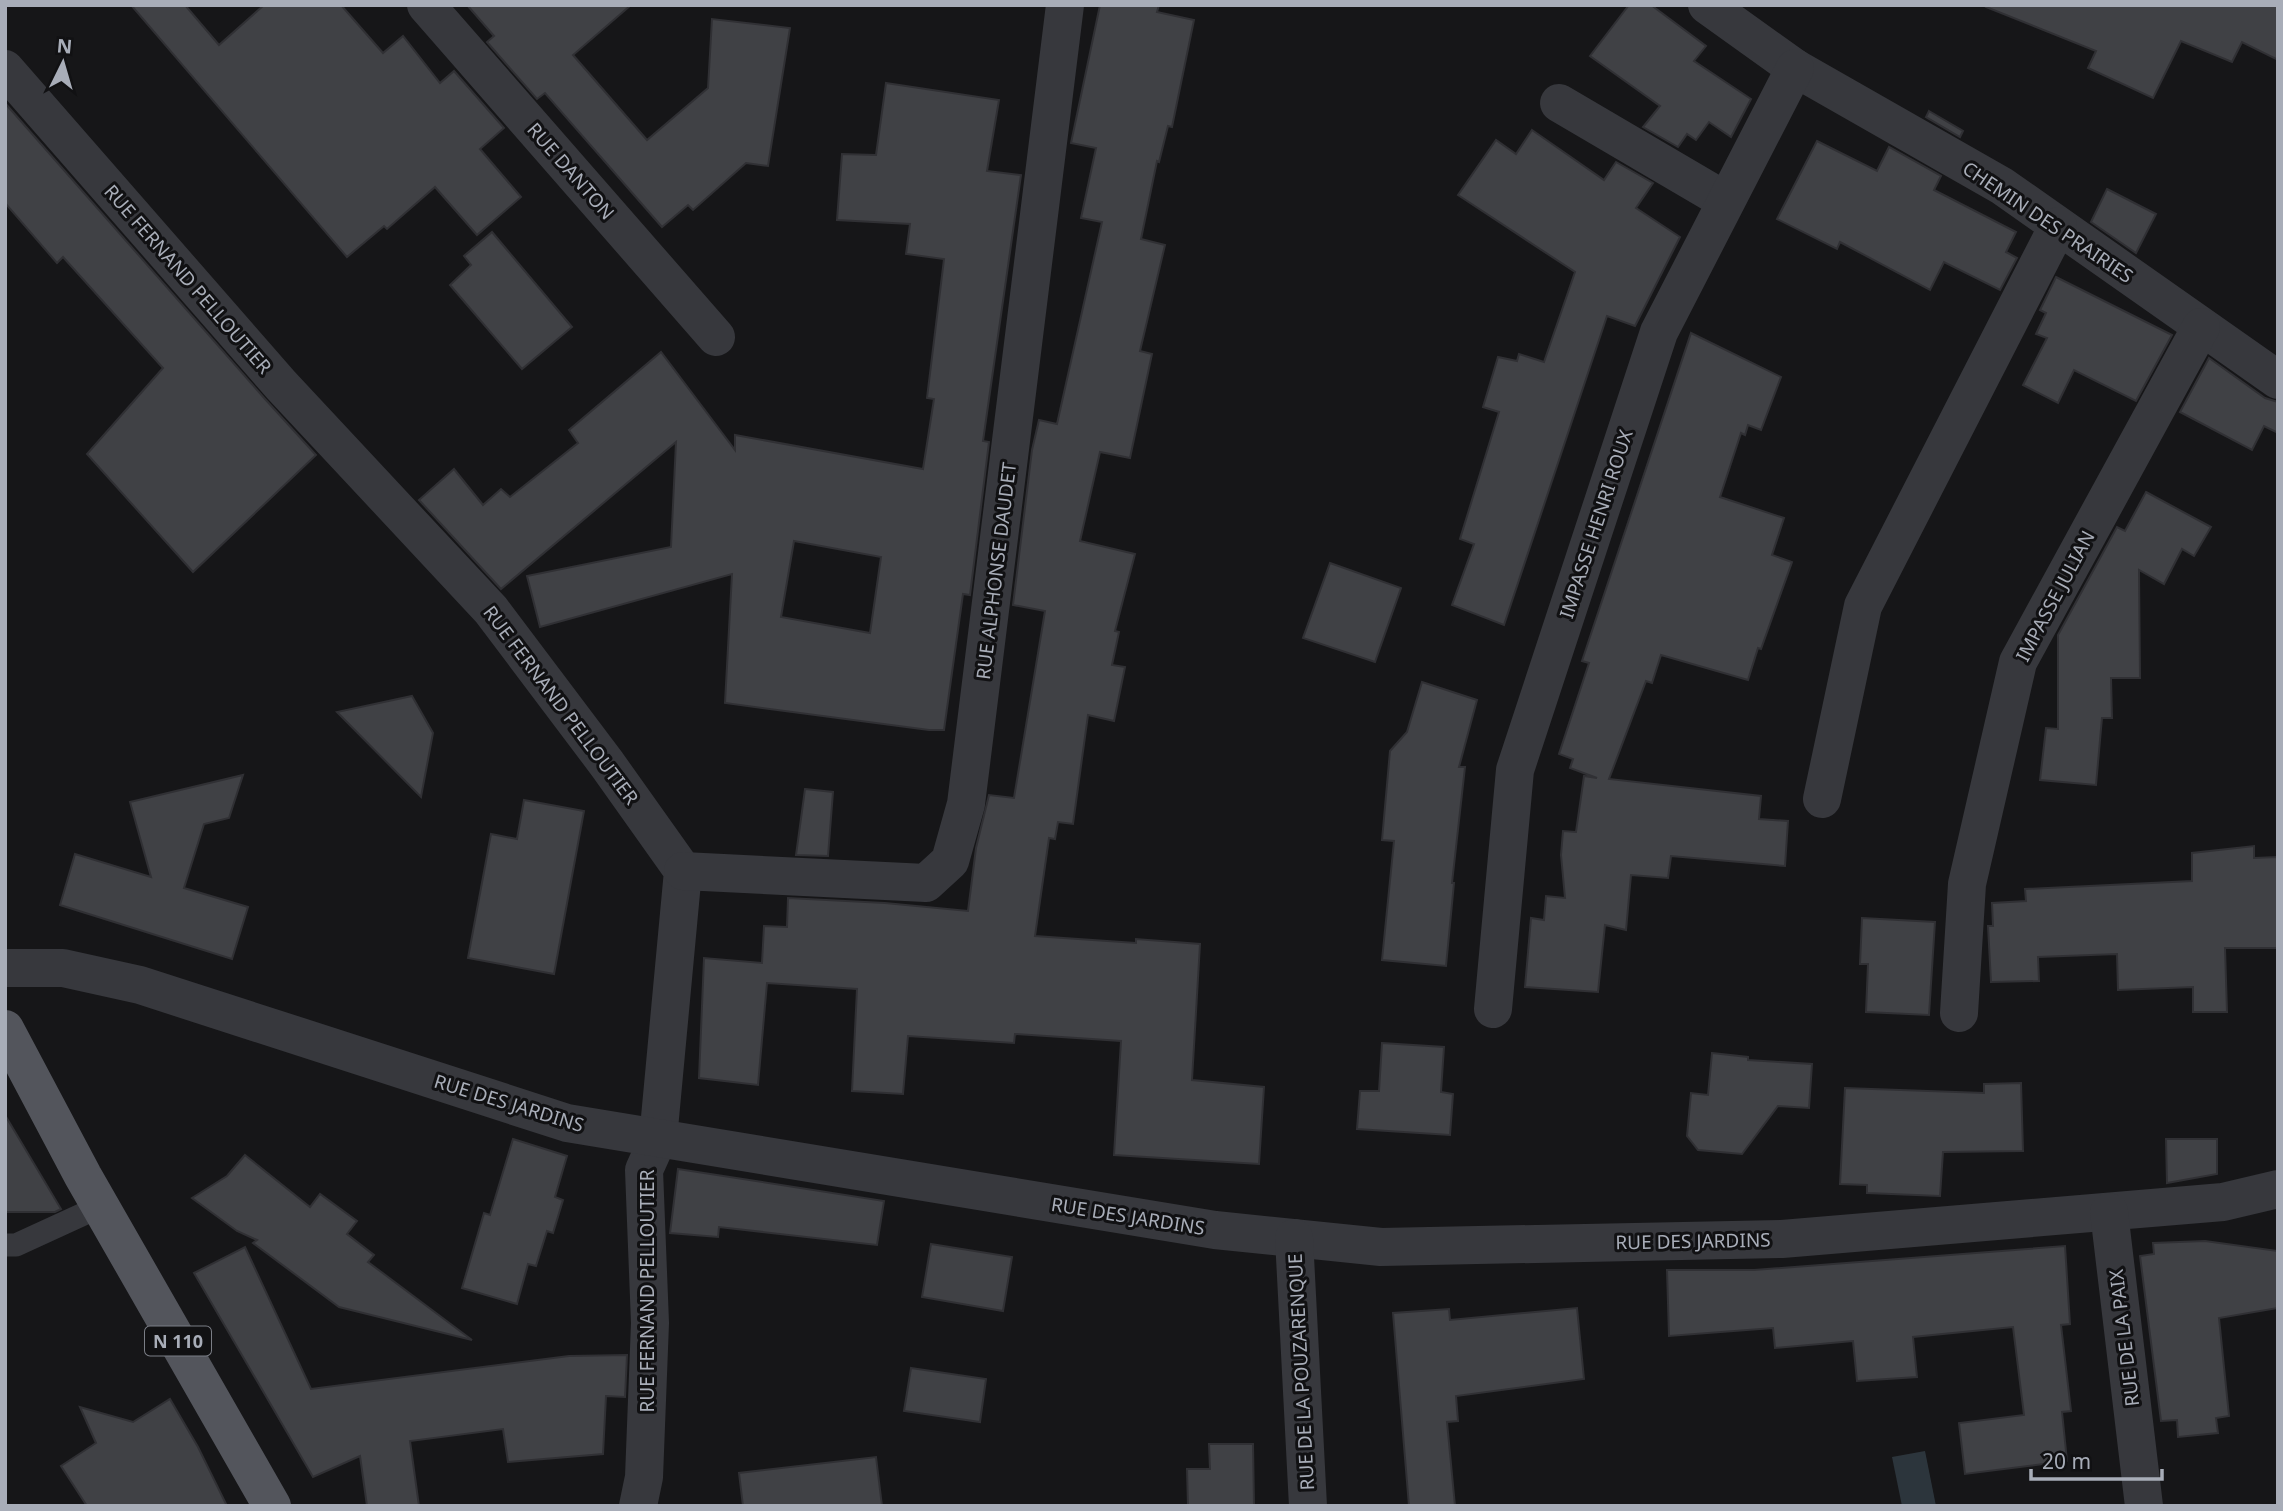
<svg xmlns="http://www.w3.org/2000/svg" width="2283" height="1511" font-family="'Noto Sans',sans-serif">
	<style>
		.water { fill: #2c353c }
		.building { fill: #404145; stroke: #303034; stroke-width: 2; fill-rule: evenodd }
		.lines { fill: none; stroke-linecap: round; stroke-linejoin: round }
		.service { stroke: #37383d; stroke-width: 23 }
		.minor { stroke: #37383d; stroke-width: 38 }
		.primary { stroke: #53555c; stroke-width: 38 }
		.labels { text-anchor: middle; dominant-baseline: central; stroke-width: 6; stroke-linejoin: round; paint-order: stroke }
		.shield { fill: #111113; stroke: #7b7e86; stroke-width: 2 }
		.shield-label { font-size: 18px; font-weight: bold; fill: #a8adb8 }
		.street-label { font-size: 19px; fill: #a8adb8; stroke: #111113 }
	</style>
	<rect width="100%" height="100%" fill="#161618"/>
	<!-- water -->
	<path class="water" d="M1925,1451l11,55h-34l-10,-49z"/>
	<!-- building -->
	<g class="building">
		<path d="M131,5h54l34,40 45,-40h77l42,48 20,-17 37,47 14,-12 50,57 -24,21 41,48 -44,38 -42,-48 -48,42 -3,-3 -37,31z"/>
		<path d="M467,5h164l-58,50 74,85 61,-52 4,-69 78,9 -22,138 -22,-3 -53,47 -5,-5 -26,22 -117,-134 -8,6 -50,-57 7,-6z"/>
		<path d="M1100,5h59l-2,7 37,8 -22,107 -4,-1 -9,36 -2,-1 -16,78 24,6 -25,106 12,3 -22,104 -30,-6 -20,89 55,13 -20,77 4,1 -7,33 13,2 -11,54 -26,-6 -15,109 -15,-2 -3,17 -6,-1 -14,98 101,7v-4l64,5 -8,136 72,7 -5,77 -145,-9 7,-114 -106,-7 -1,9 -106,-7 -5,58 -51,-3 5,-102 -90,-6 -9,102 -59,-7 5,-120 58,5 2,-37 23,1 1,-29 97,5 83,8 8,-63 13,-53 25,3 31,-187 -32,-6 19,-155 7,-30 18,4 45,-202 -21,-4 15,-70 -25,-5z"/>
		<path d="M1629,5h22l55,41 -12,15 57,38 -20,38 -22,-15 -13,18 -9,-6 -9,13 -35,-20 17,-21 -70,-50z"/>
		<path d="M1987,5h291v55l-36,-18 -10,20 -51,-21 -28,57 -65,-30 8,-17 -110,-44z"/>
		<path d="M886,83l113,17 -12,71 34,4 -38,266 6,1 -19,153 -7,-1 -19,136h-15l-204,-27 7,-129 -192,53 -13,-51 144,-29 5,-105 -175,147 -82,-89 35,-31 29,36 18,-16 9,8 68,-54 -9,-13 92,-78 74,98v-15l188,34 11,-70 -7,-1 17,-139 -38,-5 4,-30 -73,-4 5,-66 34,1zM794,541l87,16 -11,76 -89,-16z"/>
		<path d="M5,103l260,296 51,56 -123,117 -106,-118 76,-86 -100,-111 -6,6 -52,-60z"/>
		<path d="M1929,111l34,20 -3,6 -34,-20z"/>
		<path d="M1532,130l72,50 12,-18 37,21 -17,25 44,29 -45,89 -28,-10 -103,309 -52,-20 22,-61 -14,-5 39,-127 -16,-5 15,-50 19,4 2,-7 25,8 31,-90 -117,-77 38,-55 20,14z"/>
		<path d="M1817,141l60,30 12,-24 52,29 -7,14 82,42 -10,20 11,6 -17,32 -56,-28 -14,28 -90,-48 -3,7 -60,-30z"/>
		<path d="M2107,189l49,25 -20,39 -45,-31z"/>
		<path d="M492,232l80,95 -50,42 -72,-84 21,-20 -7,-9z"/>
		<path d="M2056,277l116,58 -36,66 -62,-31 -16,33 -35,-18 24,-47 -11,-4 10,-21 -6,-3z"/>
		<path d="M1691,333l90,44 -20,53 -13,-5 -3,10 -4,-2 -21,64 64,21 -12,37 20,7 -31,87 -3,-1 -10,32 -87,-25 -9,28 -6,-2 -37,98 152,17 -2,23 29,2 -3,45 -114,-10 -3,22 -37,-3 -5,55 -21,-5 -7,67 -73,-5 6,-69 13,2 2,-24 19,2 -4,-43 2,-24 13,1 8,-56 13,2 -27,-10 3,-9 -14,-5 30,-91 -7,-2z"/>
		<path d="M2209,358l56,40 13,4v31l-14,-7 -12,24 -72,-38z"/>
		<path d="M2146,492l65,35 -17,29 -12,-7 -18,35 -25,-14 1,108h-29l1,40h-10l-6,67 -56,-5 6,-52 12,1v-94l59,-108 8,4z"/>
		<path d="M1330,563l71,25 -26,74 -72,-24z"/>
		<path d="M1422,682l55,18 -18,67h6l-13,116h2l-8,83 -64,-6 12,-119 -12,-1 8,-89 17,-19z"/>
		<path d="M412,696l21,37 -12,64 -84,-85z"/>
		<path d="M243,775l-14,43 -25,6 -20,64 64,19 -16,52 -172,-54 15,-51 76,23 -21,-75z"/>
		<path d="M805,789l28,3 -5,64 -32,-1z"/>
		<path d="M524,800l60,11 -30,163 -86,-16 23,-124 26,5z"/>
		<path d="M2254,846v12l24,-1v91h-53l2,64h-34v-25l-75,3 -1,-36 -79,3 1,24 -48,1 -3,-56h5l-1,-23 34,-2 -1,-12 167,-8v-28z"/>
		<path d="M1862,918l73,4 -6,93 -63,-3 2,-48h-8z"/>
		<path d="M1382,1043l62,4 -3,45 12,2 -3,41 -93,-6 3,-38h19z"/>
		<path d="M1712,1053l36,4v3l64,4 -3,44 -31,-2 -36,48 -44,-4 -11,-14 4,-43 17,2z"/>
		<path d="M2021,1083l2,68 -80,1 -3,44 -73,-3v-8l-27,-1 5,-96 139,5v-9z"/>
		<path d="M5,1115l56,94 -6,3h-50z"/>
		<path d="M513,1139l54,17 -12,41 8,3 -10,33 -6,-2 -11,35 -8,-2 -11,40 -55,-16 22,-75 6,2z"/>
		<path d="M2166,1139h51v35l-50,9z"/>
		<path d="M245,1155l65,52 10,-13 37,27 -10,13 27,21 -6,7 104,78 -133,-33 -86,-64 4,-3 -20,-9 -45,-33 35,-22z"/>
		<path d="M678,1169l206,32 -7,44 -158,-18 -1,10 -48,-4z"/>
		<path d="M2205,1241l73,10v57l-59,10 10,98 -13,2 2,15 -40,4 -1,-17 -16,1 -21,-165 14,-2 -1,-11z"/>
		<path d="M931,1244l81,13 -9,54 -81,-14z"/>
		<path d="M2065,1246l5,78 -9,1 10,86 -9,1 5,49 -102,13 -6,-51 65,-8 -11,-88 -100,10 4,40 -60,4 -4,-40 -78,7 -2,-20 -104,8 -2,-66h87z"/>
		<path d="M245,1247l66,142 258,-33 58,-1 -2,42 -19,-1 -3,58 -95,8 -5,-33 -93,12 9,65h-52l-7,-50 -47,21 -119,-204z"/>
		<path d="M1577,1308l7,71 -128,17 2,25 -11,1 8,84h-46l-16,-193 56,-4 1,11z"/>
		<path d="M911,1368l75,11 -6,43 -76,-11z"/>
		<path d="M170,1399l28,48 29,59h-140l-26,-40 35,-23 -16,-36 53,15z"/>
		<path d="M1209,1444h44l1,62h-66l-1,-37h23z"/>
		<path d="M876,1457l6,49h-139l-4,-33z"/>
	</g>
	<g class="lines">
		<!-- service -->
		<path class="service" d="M5,1245h11l85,-39"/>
		<!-- minor -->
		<g class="minor">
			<path d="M426,5l290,332"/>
			<path d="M1707,5l88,63 207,118 276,194"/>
			<path d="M5,69l276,316 210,225 116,154 76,107 -25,268 -14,31 6,153 -6,154 -6,29"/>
			<path d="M1559,103l167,98"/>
			<path d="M1822,799l41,-193 195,-380"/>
			<path d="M683,871l243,12 24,-22 16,-57 99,-799"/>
			<path d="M5,968h58l77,17 427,138 648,107 166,17 401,-8 441,-37 55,-13"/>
			<path d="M1493,1009l22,-239 144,-438 136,-264"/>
			<path d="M1959,1013l8,-129 51,-222 183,-335"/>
			<path d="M2109,1212l35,294"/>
			<path d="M1294,1238l14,268"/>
		</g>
		<!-- primary -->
		<path class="primary" d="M5,1029l78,147 189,330"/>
	</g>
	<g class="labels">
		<!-- shield labels -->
		<rect class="shield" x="145" y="1326.5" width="66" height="29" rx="5"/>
		<g class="shield-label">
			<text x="178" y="1341">N 110</text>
		</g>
		<!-- street labels -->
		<g class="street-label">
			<text transform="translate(571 171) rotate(49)">RUE DANTON</text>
			<text transform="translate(2048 222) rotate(34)">CHEMIN DES PRAIRIES</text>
			<text transform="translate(188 279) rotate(49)">RUE FERNAND PELLOUTIER</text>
			<text transform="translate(1596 524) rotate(-72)">IMPASSE HENRI ROUX</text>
			<text transform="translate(996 571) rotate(-83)">RUE ALPHONSE DAUDET</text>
			<text transform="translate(2055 596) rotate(-62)">IMPASSE JULIAN</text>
			<text transform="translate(561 705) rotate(53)">RUE FERNAND PELLOUTIER</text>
			<text transform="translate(509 1103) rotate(17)">RUE DES JARDINS</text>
			<text transform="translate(1128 1216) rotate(9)">RUE DES JARDINS</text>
			<text transform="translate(1693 1241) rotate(-1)">RUE DES JARDINS</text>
			<text transform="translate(647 1291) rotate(-90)">RUE FERNAND PELLOUTIER</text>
			<text transform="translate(2124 1338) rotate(-97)">RUE DE LA PAIX</text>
			<text transform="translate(1301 1372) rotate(-93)">RUE DE LA POUZARENQUE</text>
		</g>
	</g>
	<!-- border -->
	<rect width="2283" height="1511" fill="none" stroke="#a8adb8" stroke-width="14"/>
	<!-- north arrow -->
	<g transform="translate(63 63) rotate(5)" stroke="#111113" stroke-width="5" paint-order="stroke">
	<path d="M0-5L12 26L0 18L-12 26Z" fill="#a8adb8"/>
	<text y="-10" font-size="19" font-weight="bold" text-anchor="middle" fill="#a8adb8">N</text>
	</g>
	<!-- scale -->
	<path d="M2031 1469v10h131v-10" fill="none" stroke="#a8adb8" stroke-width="3.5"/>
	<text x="2042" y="1469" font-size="21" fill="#a8adb8" stroke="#111113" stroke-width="5" paint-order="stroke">20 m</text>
</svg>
